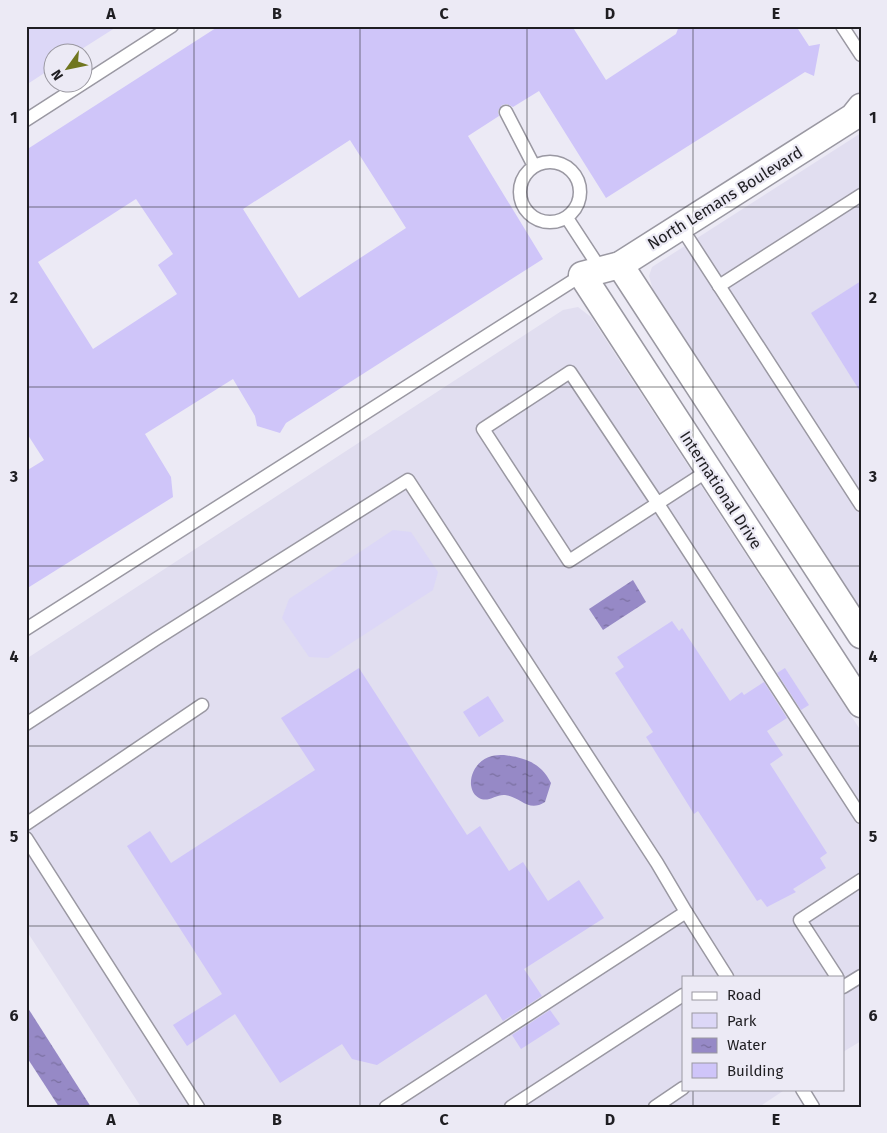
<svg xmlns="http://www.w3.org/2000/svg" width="887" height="1133" font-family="'Fira Sans',sans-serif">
<defs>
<pattern id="water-ripples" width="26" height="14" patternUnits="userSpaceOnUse" patternTransform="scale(1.25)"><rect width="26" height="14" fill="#9689c6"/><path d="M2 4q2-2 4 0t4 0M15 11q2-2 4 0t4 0" fill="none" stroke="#7a6fa0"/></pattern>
</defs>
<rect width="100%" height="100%" fill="#eceaf5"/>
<g fill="#e1def0">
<polygon points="861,133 861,609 653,290 649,276 652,267"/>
<polygon points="578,307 591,317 861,731 861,1041 843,1052 843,977 683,977 683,1089 786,1089 759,1107 141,1107 26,930 26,659 563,310"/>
</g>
<g fill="#dcd7f7">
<polygon points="26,26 118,26 77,52 52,52 52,68 26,85"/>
<polygon points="393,530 411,532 438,572 433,590 328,658 309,657 282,618 289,599"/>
</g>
<g fill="url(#water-ripples)">
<polygon points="633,580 646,602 603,630 589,609"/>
<path d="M504 755C526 758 541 763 551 783L545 802C528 813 521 797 505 795 496 794 488 803 479 798 474 795 472 791 471 785 470 772 479 759 492 756 495 755 500 755 504 755Z"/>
<polygon points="26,1005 91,1107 59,1107 26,1056"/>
</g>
<g fill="#cfc5f9" fill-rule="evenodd">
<path d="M219 26H572L606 80 676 34 679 26H796L809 46 820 44 814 76 805 72 606 198 539 91 513 107 507 104 502 105 498 111 499 116 468 136 543 259 286 423 280 433 257 426 255 416 233 379 145 434 171 477 173 497 26 589V471L44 460 26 432V150ZM350 140 406 228 299 298 243 209ZM136 199 173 254 158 265 177 294 93 349 38 262Z"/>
<polygon points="861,281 861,393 811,313"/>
<polygon points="672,621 679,631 682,628 730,701 742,692 744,695 764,682 787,718 767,731 783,755 770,764 827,853 820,858 826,868 793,889 796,892 767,907 761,899 757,901 698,811 694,814 646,737 653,732 615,673 624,667 617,657"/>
<polygon points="359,668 467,835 480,826 509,871 523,862 548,901 579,880 604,918 524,969 542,996 503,1021 486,994 377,1065 352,1059 342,1044 280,1083 235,1014 187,1046 173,1025 222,994 127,846 150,831 171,863 315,770 281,718"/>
<polygon points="785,668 809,705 801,710 777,673"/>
<polygon points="488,696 504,721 479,737 463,712"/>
<polygon points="550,1010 560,1024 521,1049 512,1035"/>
</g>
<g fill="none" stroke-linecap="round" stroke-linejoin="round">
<defs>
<g id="lane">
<polyline points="842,26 861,55"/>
<polyline points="506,112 534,166"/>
<polyline points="26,120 172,26"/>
<circle cx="550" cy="192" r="30"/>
<polyline points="567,218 601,270"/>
<polyline points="681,227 861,505"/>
<polyline points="719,286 861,195"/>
<polyline points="709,470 569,561 483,429 570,372 658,504 861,817"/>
<polyline points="26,629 582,275"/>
<polyline points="26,724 156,639 408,480 657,863 686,912 727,977"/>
<polyline points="26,824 202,705"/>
<polyline points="26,838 198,1107"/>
<polyline points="837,977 800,920 861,880"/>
<polyline points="843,987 861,976"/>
<polyline points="802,1089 813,1107"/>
<polyline points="386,1107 686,912"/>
<polyline points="511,1107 683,995"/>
<polyline points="655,1107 683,1088"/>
</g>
<g id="street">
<polyline points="861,107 853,117 620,265 582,275 861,704"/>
<polyline points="620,265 861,635"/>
</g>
</defs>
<use href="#lane" stroke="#9a98a2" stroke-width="15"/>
<use href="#street" stroke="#9a98a2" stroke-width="29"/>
<use href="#lane" stroke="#fff" stroke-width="12"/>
<use href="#street" stroke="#fff" stroke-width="26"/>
</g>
<path fill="none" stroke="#1f1e22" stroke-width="1" stroke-opacity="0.55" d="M194 26V1107M360 26V1107M527 26V1107M693 26V977M26 207H861M26 387H861M26 566H861M26 746H861M26 926H861M693 1089V1107"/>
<g text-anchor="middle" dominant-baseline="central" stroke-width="4.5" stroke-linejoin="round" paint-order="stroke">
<g font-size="16" fill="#1f1e22" stroke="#eceaf5">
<text transform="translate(725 198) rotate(-32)">North Lemans Boulevard</text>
<text transform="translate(721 490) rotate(57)">International Drive</text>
</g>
</g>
<rect width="887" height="1133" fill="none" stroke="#eceaf5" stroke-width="55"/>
<rect x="682" y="976" width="162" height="115" fill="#eceaf5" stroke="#9a98a1"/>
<rect x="692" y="992" width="25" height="8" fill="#ffffff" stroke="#9a98a1"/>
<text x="727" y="1000" font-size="15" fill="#1f1e22">Road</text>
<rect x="692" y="1013" width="25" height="15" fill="#dcd7f7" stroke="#9a98a1"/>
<text x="727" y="1026" font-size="15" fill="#1f1e22">Park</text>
<rect x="692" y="1038" width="25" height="15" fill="url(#water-ripples)" stroke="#9a98a1"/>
<text x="727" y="1050" font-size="15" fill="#1f1e22">Water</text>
<rect x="692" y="1063" width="25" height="15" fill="#cfc5f9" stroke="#9a98a1"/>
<text x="727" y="1076" font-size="15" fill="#1f1e22">Building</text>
<g transform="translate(68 68) rotate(237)"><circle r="24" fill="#eceaf5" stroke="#9a98a1"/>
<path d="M0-4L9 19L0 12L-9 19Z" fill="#70761f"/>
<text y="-8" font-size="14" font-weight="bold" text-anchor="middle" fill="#1f1e22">N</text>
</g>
<rect x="28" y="28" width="832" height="1078" fill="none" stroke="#1f1e22" stroke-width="2"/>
<g font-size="16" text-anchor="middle" font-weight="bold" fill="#1f1e22">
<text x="111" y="19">A</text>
<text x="277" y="19">B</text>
<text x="444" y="19">C</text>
<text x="610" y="19">D</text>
<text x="776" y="19">E</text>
<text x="14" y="123">1</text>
<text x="873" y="123">1</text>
<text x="14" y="303">2</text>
<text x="873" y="303">2</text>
<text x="14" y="482">3</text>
<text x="873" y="482">3</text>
<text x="14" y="662">4</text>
<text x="873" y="662">4</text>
<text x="14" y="842">5</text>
<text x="873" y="842">5</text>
<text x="14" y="1021">6</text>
<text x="873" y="1021">6</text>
<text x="111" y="1125">A</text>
<text x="277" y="1125">B</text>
<text x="444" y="1125">C</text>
<text x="610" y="1125">D</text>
<text x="776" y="1125">E</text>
</g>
</svg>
